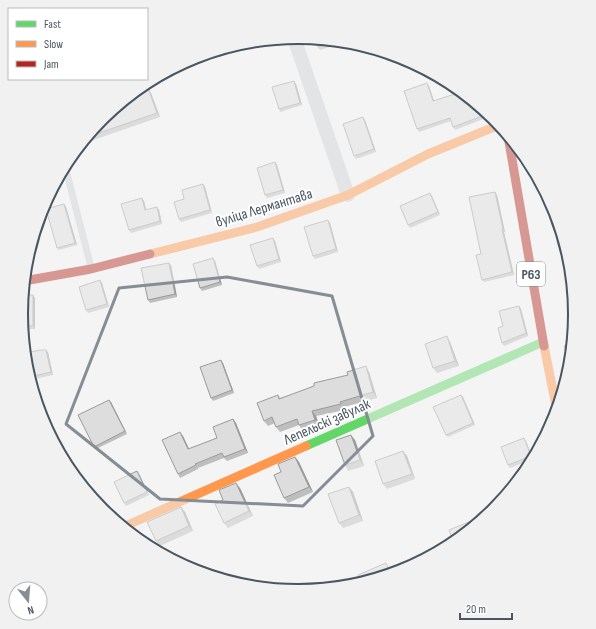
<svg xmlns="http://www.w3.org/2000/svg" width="596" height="629" font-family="'Sofia Sans Condensed',sans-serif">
<rect width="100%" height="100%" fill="#f4f4f4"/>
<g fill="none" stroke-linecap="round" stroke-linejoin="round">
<polyline stroke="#ced0d2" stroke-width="7" points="65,166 91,267"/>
<polyline stroke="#ced0d2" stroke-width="14" points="294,38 348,195"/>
<polyline stroke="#63d668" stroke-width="9" points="306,446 543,342"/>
<g stroke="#ff974d" stroke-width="9">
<polyline points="150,254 257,227 348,195 428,154 499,125"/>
<polyline points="544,346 557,411"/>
<polyline points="123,527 306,446"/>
</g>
<g stroke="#b3261e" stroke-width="9">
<polyline points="508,136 544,346"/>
<polyline points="24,281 91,269 150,254"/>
</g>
</g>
<g fill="#bebebf">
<polygon points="316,39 346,42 320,50 318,47"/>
<polygon points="296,84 302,105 280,112 279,109"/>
<polygon points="429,86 434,101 461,92 491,116 455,130 453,127 451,121 419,132 417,129"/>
<polygon points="151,93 160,117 85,143 83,141 102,118"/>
<polygon points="365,120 376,152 356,159 354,156"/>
<polygon points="275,162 277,165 285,193 267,198 265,195"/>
<polygon points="203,184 205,187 212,213 181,222 179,219 184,199"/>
<polygon points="495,192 497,195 505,232 504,232 514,275 484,282 482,280 481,254"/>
<polygon points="432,196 440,215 410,228 408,225"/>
<polygon points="547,196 554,209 555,212 553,213 550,207"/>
<polygon points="142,198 144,201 146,210 159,210 162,224 131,233 129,230"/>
<polygon points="64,204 66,207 77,245 59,250 57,248"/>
<polygon points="328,220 330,223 338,252 315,259 313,256"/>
<polygon points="275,241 281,262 259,269 257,266"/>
<polygon points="215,261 222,285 202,291 200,288"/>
<polygon points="171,265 177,297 150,303 148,300"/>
<polygon points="100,280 102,283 109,307 88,313 86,310"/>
<polygon points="33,295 35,298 35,329 22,329 21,314"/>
<polygon points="519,306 521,309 528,336 504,346 502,343 503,326"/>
<polygon points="450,342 459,366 437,373 433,368"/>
<polygon points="48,352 53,375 30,380 26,368"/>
<polygon points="223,363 234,393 213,401 211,398"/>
<polygon points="369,372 377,398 344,407 345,410 316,416 319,425 303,431 299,425 280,432 276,427 275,423 268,426 264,421 278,395 280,398"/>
<polygon points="461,395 463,397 475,425 448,437 446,435"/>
<polygon points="111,402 127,434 96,449 94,447"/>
<polygon points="233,419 236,423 248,453 227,461 224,458 198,468 198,469 180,478 178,474 183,436 189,449 217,438"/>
<polygon points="355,440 364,466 348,471 345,465"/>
<polygon points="526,441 533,459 510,468 508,465"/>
<polygon points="403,451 407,456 415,479 387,489 383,484"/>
<polygon points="295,457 299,462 313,492 288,503 284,498"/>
<polygon points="139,474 149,495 126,506 124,503"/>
<polygon points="349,487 353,492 363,521 343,528 339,523"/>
<polygon points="240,488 253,516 228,528 224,523 223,500"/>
<polygon points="181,507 185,512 193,531 160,546 156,541"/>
</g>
<g fill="#9b9b9b">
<polygon points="294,81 296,84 302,105 300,103"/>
<polygon points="427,83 429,86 435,104 433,101"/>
<polygon points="148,88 151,93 160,117 157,113"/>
<polygon points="363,117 365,120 376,152 374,149"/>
<polygon points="275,162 277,165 285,193 283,190"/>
<polygon points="203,184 205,187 212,213 210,210"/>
<polygon points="495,192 497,195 505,232 503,229"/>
<polygon points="430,193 432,196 440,215 438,212"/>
<polygon points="142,198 144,201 147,213 145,210"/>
<polygon points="64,204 66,207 77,245 75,243"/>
<polygon points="157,207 159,210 162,224 160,221"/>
<polygon points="328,220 330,223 338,252 336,249"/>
<polygon points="502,229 504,232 514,275 512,272"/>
<polygon points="273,238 275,241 281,262 279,259"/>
<polygon points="213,258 215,261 222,285 220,282"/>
<polygon points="169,263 171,265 177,297 175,294"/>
<polygon points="100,280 102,283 109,307 107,304"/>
<polygon points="33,295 35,298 35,329 33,326"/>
<polygon points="519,306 521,309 528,336 526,333"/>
<polygon points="447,336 450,342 459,366 455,361"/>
<polygon points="46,350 48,352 53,375 51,372"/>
<polygon points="221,360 223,363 234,393 232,390"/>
<polygon points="366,366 369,372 377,398 373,392"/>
<polygon points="461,395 463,397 475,425 473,423"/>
<polygon points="109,400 111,402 127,434 125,431"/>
<polygon points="312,411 316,416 319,425 315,420"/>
<polygon points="233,419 236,423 248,453 245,449"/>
<polygon points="180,432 183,436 191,453 188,449"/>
<polygon points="351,435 355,440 364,466 360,460"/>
<polygon points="524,438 526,441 533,459 531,456"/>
<polygon points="403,451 407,456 415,479 412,474"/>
<polygon points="295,457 299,462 313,492 309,487"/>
<polygon points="137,471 139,474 149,495 147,492"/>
<polygon points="236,483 240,488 253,516 249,511"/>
<polygon points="349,487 353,492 363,521 359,515"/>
<polygon points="181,507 185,512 193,531 189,526"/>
</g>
<g fill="#ddddde" stroke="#9b9b9b">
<polygon points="316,39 338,41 318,47"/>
<polygon points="294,81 300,103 279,109 272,87"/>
<polygon points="427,83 433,101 461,92 488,114 453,127 450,118 417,129 404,91"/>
<polygon points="148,88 157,113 87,137 102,118 132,94"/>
<polygon points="363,117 374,149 354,156 343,124"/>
<polygon points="275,162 283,190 265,195 257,168"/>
<polygon points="203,184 210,210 179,219 174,202 184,199 182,190"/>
<polygon points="495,192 503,229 502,229 512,272 482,280 476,255 481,254 469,197"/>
<polygon points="430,193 438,212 408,225 400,206"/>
<polygon points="547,196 553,206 550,207"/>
<polygon points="142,198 145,210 157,207 160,221 129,230 121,204"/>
<polygon points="64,204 75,243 57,248 46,209"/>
<polygon points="328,220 336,249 313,256 304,227"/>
<polygon points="273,238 279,259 257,266 250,245"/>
<polygon points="564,242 570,261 572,283 565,262 564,262 558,243"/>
<polygon points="213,258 220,282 200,288 193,264"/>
<polygon points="169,263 175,294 148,300 141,268"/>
<polygon points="100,280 107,304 86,310 79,287"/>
<polygon points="23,295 33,295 33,326 22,326 21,314"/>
<polygon points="519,306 526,333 502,343 498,328 503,326 499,311"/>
<polygon points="447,336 455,361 433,368 425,344"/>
<polygon points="572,343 570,368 564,346"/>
<polygon points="40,350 46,350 51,372 29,377 26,368 25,353"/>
<polygon points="221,360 232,390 211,398 200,367"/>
<polygon points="366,366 373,392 340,402 341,404 312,411 315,420 299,425 297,419 276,427 272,417 264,421 257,403 278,395 279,399 314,386 314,383 348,375 347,372"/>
<polygon points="461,395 473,423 446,435 433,407"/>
<polygon points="109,400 125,431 94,447 78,415"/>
<polygon points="233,419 245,449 224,457 222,453 195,464 196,465 178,474 162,440 180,432 188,449 217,438 213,427"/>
<polygon points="351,435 360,460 345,465 336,440"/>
<polygon points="524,438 531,456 508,465 501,447"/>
<polygon points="403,451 412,474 383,484 375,461"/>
<polygon points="295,457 309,487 284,498 274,475 281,472 278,464"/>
<polygon points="137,471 147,492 124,503 114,482"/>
<polygon points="236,483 249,511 224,523 215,504 223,500 219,490"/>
<polygon points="349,487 359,515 339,523 328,494"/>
<polygon points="181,507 189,526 156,541 147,522"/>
<polygon points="476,519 478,523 454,543 449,530"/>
<polygon points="386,563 391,574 361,583 358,575"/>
</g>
<path d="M0 0H596V629H0ZM227 277 332 296 373 436 303 506 160 499 66 424 119 288Z" fill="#f4f4f4" fill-opacity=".55" fill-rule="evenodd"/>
<path fill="none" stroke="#868d94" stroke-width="3" stroke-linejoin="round" d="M227 277 332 296 373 436 303 506 160 499 66 424 119 288Z"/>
<g text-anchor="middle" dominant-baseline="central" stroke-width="4" stroke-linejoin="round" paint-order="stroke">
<rect fill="#fff" stroke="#808990" stroke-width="1" x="517" y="262" width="28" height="24" rx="3"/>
<g font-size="14" font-weight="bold" fill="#4a5661">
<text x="531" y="274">Р63</text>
</g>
<g font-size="15" fill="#4a5661" stroke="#fff">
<text transform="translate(264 208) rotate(-17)">вуліца Лермантава</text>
<text transform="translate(327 422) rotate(-24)">Лепельскі завулак</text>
</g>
</g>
<path d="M0 0H596V629H0ZM28 314a270 270 0 1 1 540 0a270 270 0 1 1-540 0Z" fill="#f1f1f2" fill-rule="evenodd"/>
<path fill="none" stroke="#4a5661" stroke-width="2" d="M28 314a270 270 0 1 1 540 0a270 270 0 1 1-540 0Z"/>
<rect x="8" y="8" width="140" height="72" fill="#ffffff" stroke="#b7bbc0"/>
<rect x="16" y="21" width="20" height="6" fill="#63d668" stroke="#b7bbc0"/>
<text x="44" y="28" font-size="12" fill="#4a5661">Fast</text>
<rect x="16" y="41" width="20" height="6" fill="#ff974d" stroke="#b7bbc0"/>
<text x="44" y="48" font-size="12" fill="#4a5661">Slow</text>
<rect x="16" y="61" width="20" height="6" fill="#b3261e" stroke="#b7bbc0"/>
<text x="44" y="68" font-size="12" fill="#4a5661">Jam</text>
<g transform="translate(28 601) rotate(163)"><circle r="19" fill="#ffffff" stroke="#b7bbc0"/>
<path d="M0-3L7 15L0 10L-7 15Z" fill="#868d94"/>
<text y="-6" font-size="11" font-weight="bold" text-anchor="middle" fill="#4a5661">N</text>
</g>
<path d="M460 613v6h52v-6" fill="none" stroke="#4a5661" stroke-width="2"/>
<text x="466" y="613" font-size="12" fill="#4a5661" stroke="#ffffff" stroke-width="3" paint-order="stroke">20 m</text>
</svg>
